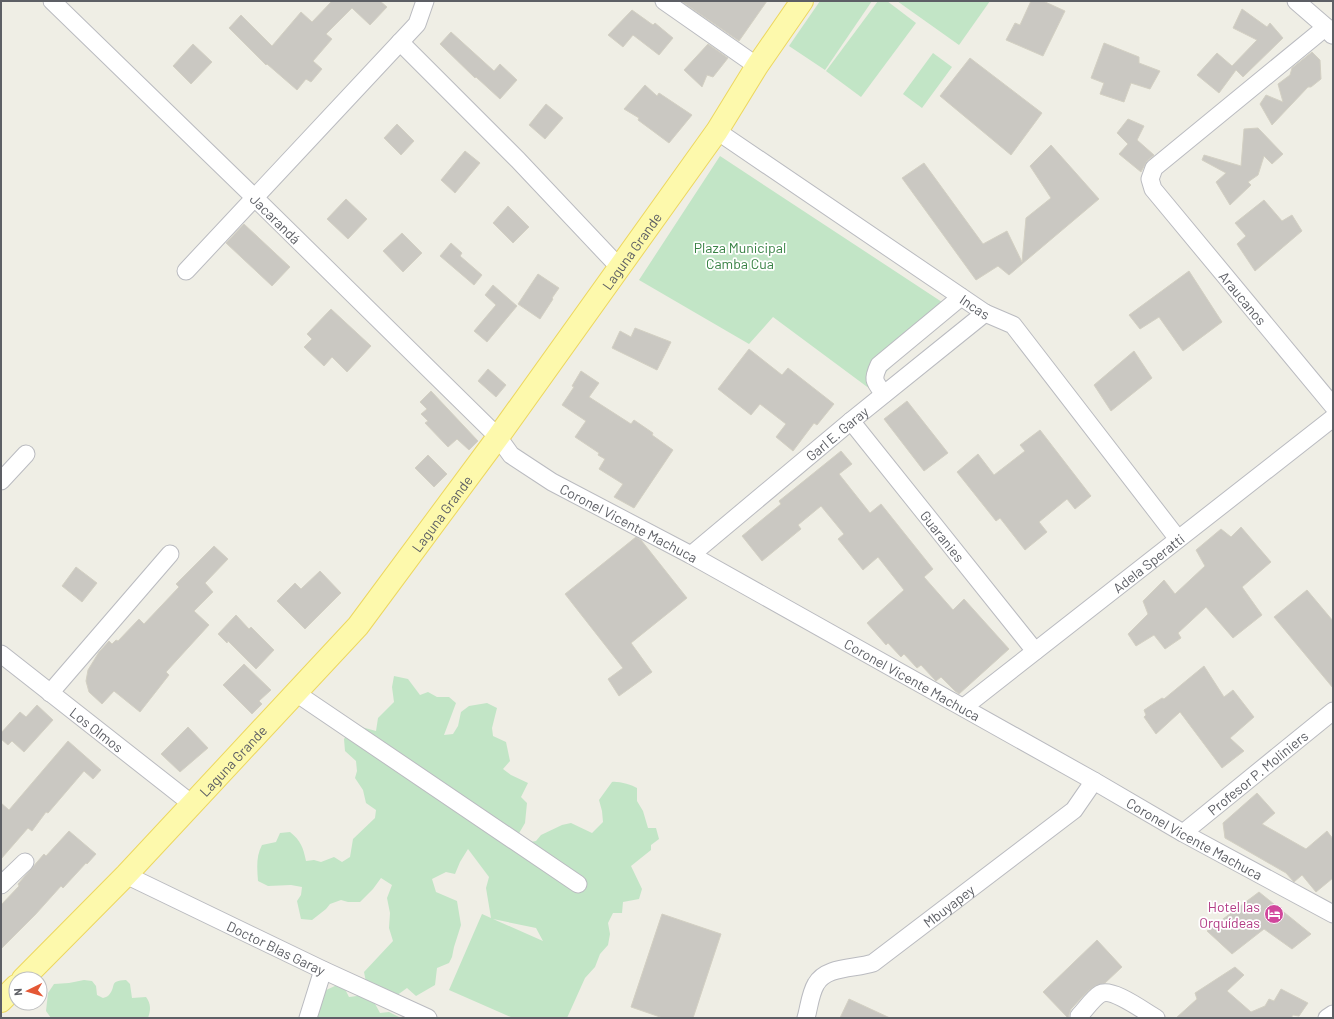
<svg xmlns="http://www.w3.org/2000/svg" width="1334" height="1019" font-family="Barlow,sans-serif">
<rect width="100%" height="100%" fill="#efeee5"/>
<g fill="#c2e5c6" fill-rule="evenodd">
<polygon points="820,1 872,1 825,70 789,46"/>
<polygon points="878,1 887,1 916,23 861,97 826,71"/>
<polygon points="897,1 990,1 959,45"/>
<polygon points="933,53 952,67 922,108 903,94"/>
<polygon points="720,156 948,306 870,389 773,317 749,344 639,280"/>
<path d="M394 676 408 679 420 695 428 692 437 697H449L456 703 444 735 453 734 458 726 461 712 469 706 487 703 497 708 492 728 493 736 506 742 510 761 503 769 511 775 528 783 521 797 527 803 525 823 518 835 519 844 536 841 541 835 562 825 571 823 592 833 603 822 602 811 599 800 612 782C618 781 632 785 637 788V801L643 811 648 828H656L659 839 651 845V850L631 866 642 889 639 899 623 902 622 913H613L608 923 610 934 608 945 600 954 595 967 585 978 567 1018H513L449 990 482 914 491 918 486 888 489 877 468 849 460 862 455 874 446 872 432 879 436 892 457 901 461 925 454 947 452 957 449 963 437 968 435 985 416 996 407 988 396 996 366 982 364 972 393 941 389 928 390 913 387 898 392 885 381 878 373 889 360 902H348L341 900 330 904 326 909 312 920 301 919 297 901 301 895 302 887 291 885 268 886 258 881C257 868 256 856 262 845L276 842 280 833 290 832C301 841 303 847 306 861L314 860 321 862 334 857 342 862 350 857 353 839 375 818 376 810 366 803 363 790 355 778 357 771 356 761 345 751 344 739 354 725 376 731 378 718 394 702 392 687ZM493 919 536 928 543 941Z"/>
<path d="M84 980 92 981 96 986 97 995 103 998C105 997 107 997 109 995 117 986 108 981 126 980L130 984 132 998 146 997C151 1004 151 1010 148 1018H51L46 1011 48 993 54 984 69 983Z"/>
<path d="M337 985 344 987 349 997C370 994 370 994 380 1013L389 1012 401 1018H303L324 991Z"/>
</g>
<g fill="#cac8c2" stroke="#d3d0c3">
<polygon points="332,1 380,1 387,7 370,25 352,8 326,34 332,39 313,61 322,69 311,82 306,79 297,90 267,64 266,65 229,28 241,15 272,46 301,12 312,22"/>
<polygon points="681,1 767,1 739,41"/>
<polygon points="1031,1 1043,1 1065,11 1043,56 1006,40 1015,23 1020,25"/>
<polygon points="1242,9 1267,27 1270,23 1283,38 1243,77 1236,70 1219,93 1197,75 1217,53 1232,66 1257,40 1233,28"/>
<polygon points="632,10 653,25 655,23 673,38 659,55 633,35 623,47 608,35"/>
<polygon points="451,32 494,71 500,64 517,80 500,99 476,77 475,78 440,44"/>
<polygon points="1104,43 1139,57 1139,63 1160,71 1150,89 1131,83 1124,102 1100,94 1104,83 1091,78"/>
<polygon points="193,44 212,62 191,84 173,66"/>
<polygon points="708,44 728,58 713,77 707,75 702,87 684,70"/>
<polygon points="1312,52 1320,60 1321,79 1311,87 1308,87 1272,125 1260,104 1266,95 1283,102 1278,84 1290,75 1292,68"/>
<polygon points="970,58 1042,113 1011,155 940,96"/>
<polygon points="645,85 657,96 659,93 692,115 669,143 638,120 639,118 624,109"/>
<polygon points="546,104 563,118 545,139 529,125"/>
<polygon points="1128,119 1144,126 1137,140 1154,155 1147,161 1141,172 1119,154 1128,144 1117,133"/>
<polygon points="397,124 414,141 401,155 384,138"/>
<polygon points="1258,128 1283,154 1272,164 1264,156 1258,175 1248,182 1251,185 1230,205 1216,182 1226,173 1202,160 1204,155 1241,166 1244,129"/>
<polygon points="1051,145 1099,199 1009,275 998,266 976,280 902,178 924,163 983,244 1007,231 1022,262 1026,218 1051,198 1030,166"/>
<polygon points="465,151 480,163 455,193 441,180"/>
<polygon points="346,199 367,219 348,239 327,219"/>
<polygon points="1264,200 1282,221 1292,215 1302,231 1255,271 1237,244 1246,236 1235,223"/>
<polygon points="508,206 529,227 513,243 493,223"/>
<polygon points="244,224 290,267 272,286 226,243"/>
<polygon points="402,233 422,253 403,272 383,251"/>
<polygon points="451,243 462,253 460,256 482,275 474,285 440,256"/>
<polygon points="1189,271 1222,322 1183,351 1159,317 1140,329 1129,315"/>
<polygon points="538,274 559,288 552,298 553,299 540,319 518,304"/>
<polygon points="493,285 517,306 487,342 474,331 496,305 485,295"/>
<polygon points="331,309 371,346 347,372 332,357 324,366 304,347 312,339 307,334"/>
<polygon points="635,328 671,342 657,370 612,348 620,331 631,337"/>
<polygon points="749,349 782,375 788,368 834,404 817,425 814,423 793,451 776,437 786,424 760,404 751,415 718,389"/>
<polygon points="1134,351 1152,378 1111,411 1094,385"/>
<polygon points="488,369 506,385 496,397 478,381"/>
<polygon points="581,371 599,383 589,397 631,424 634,420 653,433 652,435 673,450 634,508 614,497 623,484 599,469 605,459 598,455 599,453 575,437 586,421 562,405 574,387 572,386"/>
<polygon points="431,391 478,441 469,450 457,439 448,447 425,423 428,421 421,414 427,409 420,402"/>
<polygon points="907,401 948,453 924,471 884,419"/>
<polygon points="1040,430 1091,496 1075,509 1067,499 1039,522 1047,532 1025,550 1000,518 996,521 957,472 978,454 994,475 1025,451 1020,445"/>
<polygon points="841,451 852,464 839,474 870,513 881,504 933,569 924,577 953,610 964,599 1009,649 959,694 955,691 941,677 936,681 921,665 917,668 904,654 901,657 888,643 886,645 867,623 904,590 878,557 863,570 838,539 844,534 821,506 798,525 801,529 762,561 742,536 781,504 779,501"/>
<polygon points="428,455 447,474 434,487 415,468"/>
<polygon points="1241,527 1271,562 1242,587 1262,615 1233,638 1206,607 1178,633 1181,638 1165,649 1154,635 1136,646 1128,634 1148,614 1143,601 1164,580 1175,594 1205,566 1196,550 1221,529 1231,537"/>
<polygon points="636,537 641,540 687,598 631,643 652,672 619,696 608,679 623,668 565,594"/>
<polygon points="214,546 228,559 205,583 213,592 194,611 209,625 166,672 169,675 140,712 114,691 102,704 89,692 86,681 88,670 99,652 109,641 112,644 116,640 118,641 139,619 144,624 179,587 176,584"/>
<polygon points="76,567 97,583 82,602 62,586"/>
<polygon points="320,571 341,593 305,629 277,601 295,583 301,589"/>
<polygon points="1307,590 1333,621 1333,688 1274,617"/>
<polygon points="236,615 249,629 251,627 274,650 256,669 228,641 227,643 218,634"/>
<polygon points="244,664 271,690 259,701 262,704 252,714 223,685"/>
<polygon points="1204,666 1224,697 1233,690 1254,717 1230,738 1244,751 1222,768 1180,712 1156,734 1144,717 1146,715 1144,710 1162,698 1164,699"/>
<polygon points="37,705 53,720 24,752 12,741 8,745 1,739 1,733 20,712 26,717"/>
<polygon points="188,727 208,748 180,772 161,754"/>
<polygon points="68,741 101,770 93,779 84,771 48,813 46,812 32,831 28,828 1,859 1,803 9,810"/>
<polygon points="1257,793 1275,813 1262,824 1306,849 1327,831 1333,839 1333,878 1316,892 1302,875 1294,882 1286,873 1225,838 1223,823"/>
<polygon points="69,831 96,854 87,864 86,863 63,888 61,886 35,915 1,949 1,905 19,886 18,884 44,854 46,856"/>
<polygon points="1259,892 1311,934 1292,949 1264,929 1232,954 1207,931"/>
<polygon points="662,914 721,934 693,1018 663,1018 631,1007"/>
<polygon points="1097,940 1122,967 1105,983 1095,986 1088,991 1071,1009 1068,1018 1043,992"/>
<polygon points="1235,967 1244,975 1227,991 1251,1012 1265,1006 1269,999 1274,1001 1281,989 1308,1003 1299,1016 1293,1015 1291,1018 1176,1018 1197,999 1195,993"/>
<polygon points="849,999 890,1018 840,1018"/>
</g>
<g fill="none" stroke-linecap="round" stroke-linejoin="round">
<defs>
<g id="minor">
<path id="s1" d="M52 1 255 198 498 437 511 455 552 482 691 555 1094 781 1183 833 1333 914"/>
<polyline points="664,1 757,66"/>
<polyline points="1296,1 1326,27 1332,35"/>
<path id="s2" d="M1326 27 1154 168 1150 179 1153 189 1333 406"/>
<polyline points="400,42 518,160 619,267"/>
<path id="s3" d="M717 131 985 313 1013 325 1178 539"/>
<polyline points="186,271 417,24 425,1"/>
<path d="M884 394C874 381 872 380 879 365L961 297"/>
<path id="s4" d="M851 421 1035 651"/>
<polyline points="1,481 26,454"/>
<path id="s5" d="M691 555 851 421 985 313"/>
<path id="s6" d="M1 654 192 804"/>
<polyline points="50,693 170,554"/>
<polyline points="296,693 578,884"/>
<path id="s7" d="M964 707 1333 418"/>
<path id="s8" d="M1183 833 1333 711"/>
<path id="s9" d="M126 875 323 970 428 1018"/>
<polyline points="1,885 25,862"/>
<path d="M1079 1016C1085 1010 1093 998 1100 994 1112 987 1145 1012 1156 1018"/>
<polyline points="308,1018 323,970"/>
<path id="s10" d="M806 1018C809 1008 810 994 816 984 826 966 855 969 873 963L1074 810 1094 781"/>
<polyline points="1327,1018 1333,1014"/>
</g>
<g id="major">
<path id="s11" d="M23 979 126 875 358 626 498 437 717 131 757 66 802 1"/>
<polyline points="1,1001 16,986"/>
</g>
</defs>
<use href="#minor" stroke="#babbc0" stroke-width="19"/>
<use href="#major" stroke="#edd75f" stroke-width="24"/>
<use href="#minor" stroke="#fff" stroke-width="17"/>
<use href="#major" stroke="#fdf9ac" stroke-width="22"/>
</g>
<defs>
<symbol id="hotel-disc" viewBox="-11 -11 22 22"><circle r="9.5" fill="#d1479c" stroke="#fff"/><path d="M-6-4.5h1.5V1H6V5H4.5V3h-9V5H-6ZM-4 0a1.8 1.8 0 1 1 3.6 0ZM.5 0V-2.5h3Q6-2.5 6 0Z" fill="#fff"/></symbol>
</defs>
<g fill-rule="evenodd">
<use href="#hotel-disc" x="1263" y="903" width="22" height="22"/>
</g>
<g text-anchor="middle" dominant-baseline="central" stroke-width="3.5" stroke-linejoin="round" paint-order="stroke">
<g font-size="14" fill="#5d5f65" stroke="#fff">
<text stroke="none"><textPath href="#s1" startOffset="312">Jacarandá</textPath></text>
<text stroke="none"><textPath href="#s11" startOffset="951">Laguna Grande</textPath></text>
<text stroke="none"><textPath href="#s2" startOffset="386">Araucanos</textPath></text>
<text stroke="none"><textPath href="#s3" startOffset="312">Incas</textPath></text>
<text stroke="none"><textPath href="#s5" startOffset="190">Garl E. Garay</textPath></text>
<text stroke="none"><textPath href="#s11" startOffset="627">Laguna Grande</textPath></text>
<text stroke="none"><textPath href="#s1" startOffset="782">Coronel Vicente Machuca</textPath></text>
<text stroke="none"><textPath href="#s4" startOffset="147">Guaranies</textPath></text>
<text stroke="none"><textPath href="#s7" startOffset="234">Adela Speratti</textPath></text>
<text stroke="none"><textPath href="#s1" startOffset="1106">Coronel Vicente Machuca</textPath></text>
<text stroke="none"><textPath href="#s6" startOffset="122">Los Olmos</textPath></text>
<text stroke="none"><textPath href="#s11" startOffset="303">Laguna Grande</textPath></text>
<text stroke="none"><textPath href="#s8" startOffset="96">Profesor P. Moliniers</textPath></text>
<text stroke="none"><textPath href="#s1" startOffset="1430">Coronel Vicente Machuca</textPath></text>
<text stroke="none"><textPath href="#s10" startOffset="193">Mbuyapey</textPath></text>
<text stroke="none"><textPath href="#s9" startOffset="167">Doctor Blas Garay</textPath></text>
</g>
<g font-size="14" fill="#378143" stroke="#fff">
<text x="740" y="247">Plaza Municipal<tspan x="740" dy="16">Camba Cua</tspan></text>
</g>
<g font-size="14" fill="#b23c85" stroke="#fff" text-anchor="end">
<text x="1260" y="906">Hotel las<tspan x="1260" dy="16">Orquídeas</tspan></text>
</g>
</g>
<rect width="1334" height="1019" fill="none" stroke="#5d5f65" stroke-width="4"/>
<g transform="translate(28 991) rotate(265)"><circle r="19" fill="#ffffff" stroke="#bebfc1"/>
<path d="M0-3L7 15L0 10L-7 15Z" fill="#e45835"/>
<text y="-6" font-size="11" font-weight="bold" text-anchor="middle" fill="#5d5f65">N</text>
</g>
</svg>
